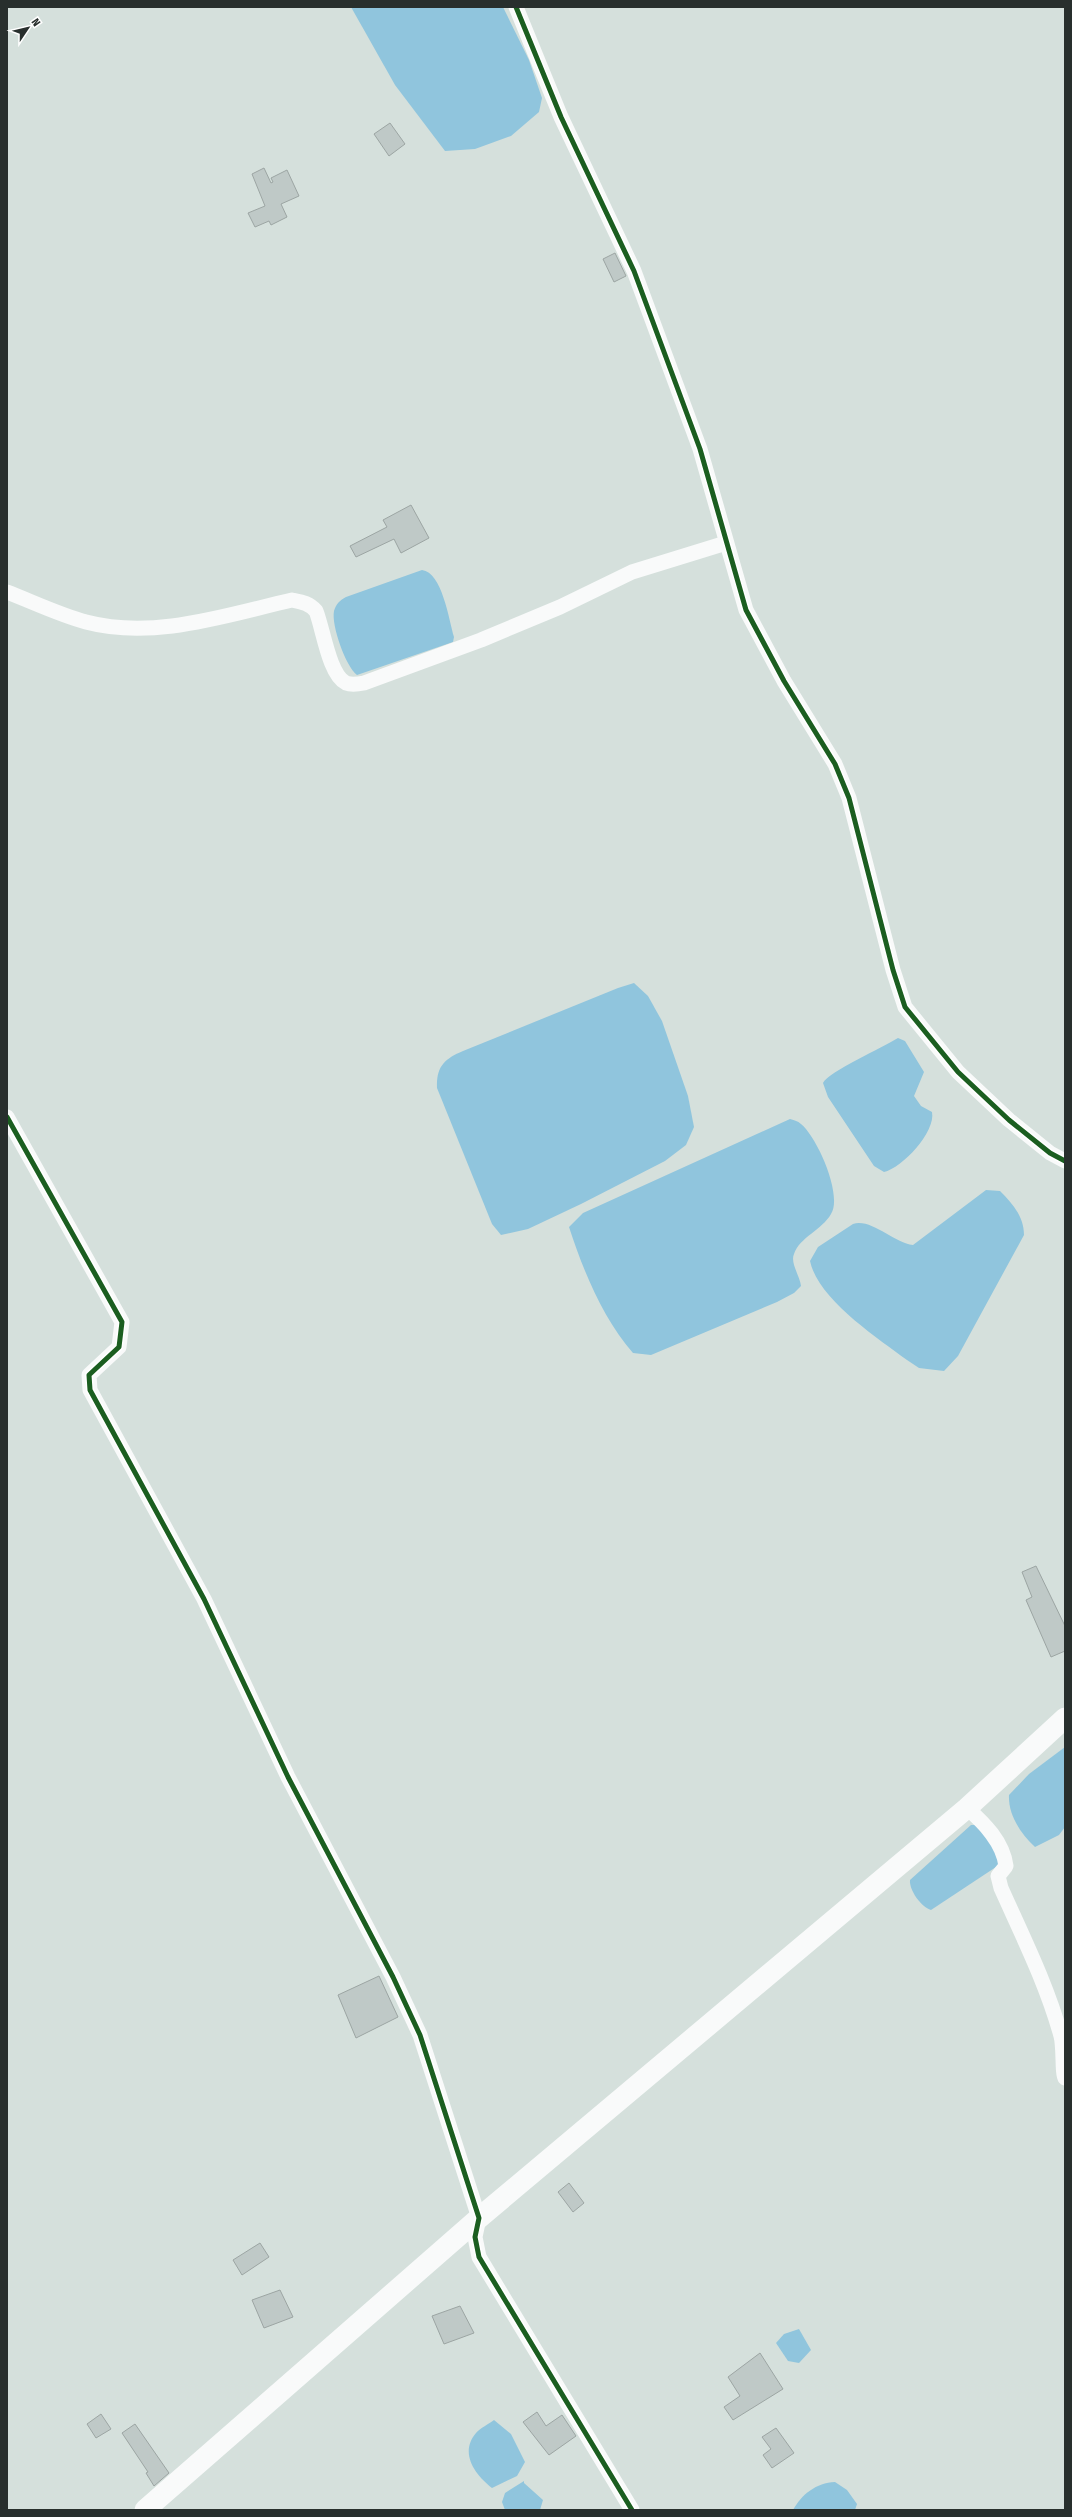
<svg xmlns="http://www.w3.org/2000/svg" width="1072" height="2517" font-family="'Fira Sans Condensed',sans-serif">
<rect width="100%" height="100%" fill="#d5e0dc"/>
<g fill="#90c5dd">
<polygon points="351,7 503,7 529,60 542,98 539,112 511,136 475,149 445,151 395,85"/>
<path d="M422 570C442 572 449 620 454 637L453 642 357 675C346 667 331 625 334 611 336 604 340 600 346 597Z"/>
<path d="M634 983 648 996 662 1021 688 1096 694 1127 686 1145 665 1161 581 1204 528 1229 501 1235 492 1224 437 1088C436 1067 444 1059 463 1051L618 988Z"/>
<path d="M898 1038 905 1041 924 1072 914 1096 921 1106 932 1112C936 1132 902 1168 884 1172L874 1166 828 1097 823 1083C828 1072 884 1047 898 1038Z"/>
<path d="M790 1119C793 1120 798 1121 801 1124 817 1137 843 1195 831 1214 822 1230 800 1237 794 1254 790 1263 800 1276 801 1286L794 1293 777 1302 651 1355 633 1353C603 1319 583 1270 569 1227L583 1213Z"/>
<path d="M986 1190 1000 1191C1013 1204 1024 1217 1024 1235L958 1356 944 1371 919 1368 907 1360C876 1337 818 1299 810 1261L818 1247 853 1224C871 1218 894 1243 913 1245Z"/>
<path d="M1065 1747V1827L1059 1835 1035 1847C1021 1834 1008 1815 1009 1795L1029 1774Z"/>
<path d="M971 1825H979L995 1848 999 1865 931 1910C921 1907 909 1890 910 1880Z"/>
<polygon points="799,2329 811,2350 799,2363 788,2361 776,2343 784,2334"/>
<path d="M494 2420 511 2434 525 2462 517 2476 492 2488C475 2475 459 2453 476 2433 480 2428 489 2424 494 2420Z"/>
<polygon points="524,2481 524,2483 543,2500 540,2510 505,2510 502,2502 505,2493"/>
<path d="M835 2482 847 2490 857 2504 855 2510H793C802 2494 816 2483 835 2482Z"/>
</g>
<g fill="#bfc9c7" stroke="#9ca5a3">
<polygon points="390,123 405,144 389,156 374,134"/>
<polygon points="264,168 271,183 273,182 271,178 287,170 299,196 281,204 287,217 271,225 269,221 255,227 248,213 265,206 252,174"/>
<polygon points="615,253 626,276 614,282 603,259"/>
<polygon points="411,505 429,538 401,553 394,539 356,557 350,546 387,527 383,520"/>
<polygon points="1036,1566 1065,1626 1065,1651 1051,1657 1026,1600 1032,1597 1022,1572"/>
<polygon points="379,1976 398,2017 356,2038 338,1995"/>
<polygon points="569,2183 584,2203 573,2212 558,2192"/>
<polygon points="260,2243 269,2257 242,2275 233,2260"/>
<polygon points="280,2290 293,2317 264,2328 252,2300"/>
<polygon points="460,2306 474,2333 444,2344 432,2316"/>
<polygon points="760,2353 783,2389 733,2420 724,2407 740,2396 728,2377"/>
<polygon points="537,2412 546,2426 562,2415 576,2436 549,2455 523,2422"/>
<polygon points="101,2414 111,2429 96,2438 87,2424"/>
<polygon points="135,2424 169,2473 154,2486 146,2473 148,2472 122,2433"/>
<polygon points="776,2428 794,2453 772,2468 763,2455 771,2449 762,2437"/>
</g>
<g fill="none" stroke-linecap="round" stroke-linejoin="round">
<g stroke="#f9fafa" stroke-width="15">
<polyline points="516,7 561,117 634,271 700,449 746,610 784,681 835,764 849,798 893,970 905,1007 958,1072 1009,1120 1050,1153 1065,1161"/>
<path d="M7 592C33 602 60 615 86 622 154 640 226 615 292 600 302 602 309 603 316 611 323 628 329 675 346 683 351 685 359 684 364 683L481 640 560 607 632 572 726 543"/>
<polyline points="7,1117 122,1322 119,1347 89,1375 90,1390 204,1599 288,1777 393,1977 420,2035 479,2218 475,2237 479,2257 632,2510"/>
<path d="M967 1808C984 1823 1003 1842 1006 1866L998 1876 1001 1888C1023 1937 1047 1985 1061 2036 1064 2046 1062 2074 1065 2078"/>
</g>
<polyline stroke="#f9fafa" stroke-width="21" points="145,2510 479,2218 967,1808 1065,1718"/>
<defs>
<g id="cycleway">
<polyline points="516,7 561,117 634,271 700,449 746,610 784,681 835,764 849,798 893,970 905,1007 958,1072 1009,1120 1050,1153 1065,1161"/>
<polyline points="7,1117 122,1322 119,1347 89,1375 90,1390 204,1599 288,1777 393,1977 420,2035 479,2218 475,2237 479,2257 632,2510"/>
</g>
</defs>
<use href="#cycleway" stroke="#fff" stroke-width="8"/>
<use href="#cycleway" stroke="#1b5e20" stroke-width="5"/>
</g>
<rect width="1072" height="2517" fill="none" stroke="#282f2d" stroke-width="16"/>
<g transform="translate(28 28) rotate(55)" stroke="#ffffff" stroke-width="3" paint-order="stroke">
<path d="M0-3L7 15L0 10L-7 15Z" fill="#282f2d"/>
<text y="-6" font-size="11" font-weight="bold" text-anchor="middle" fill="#282f2d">N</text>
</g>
</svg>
